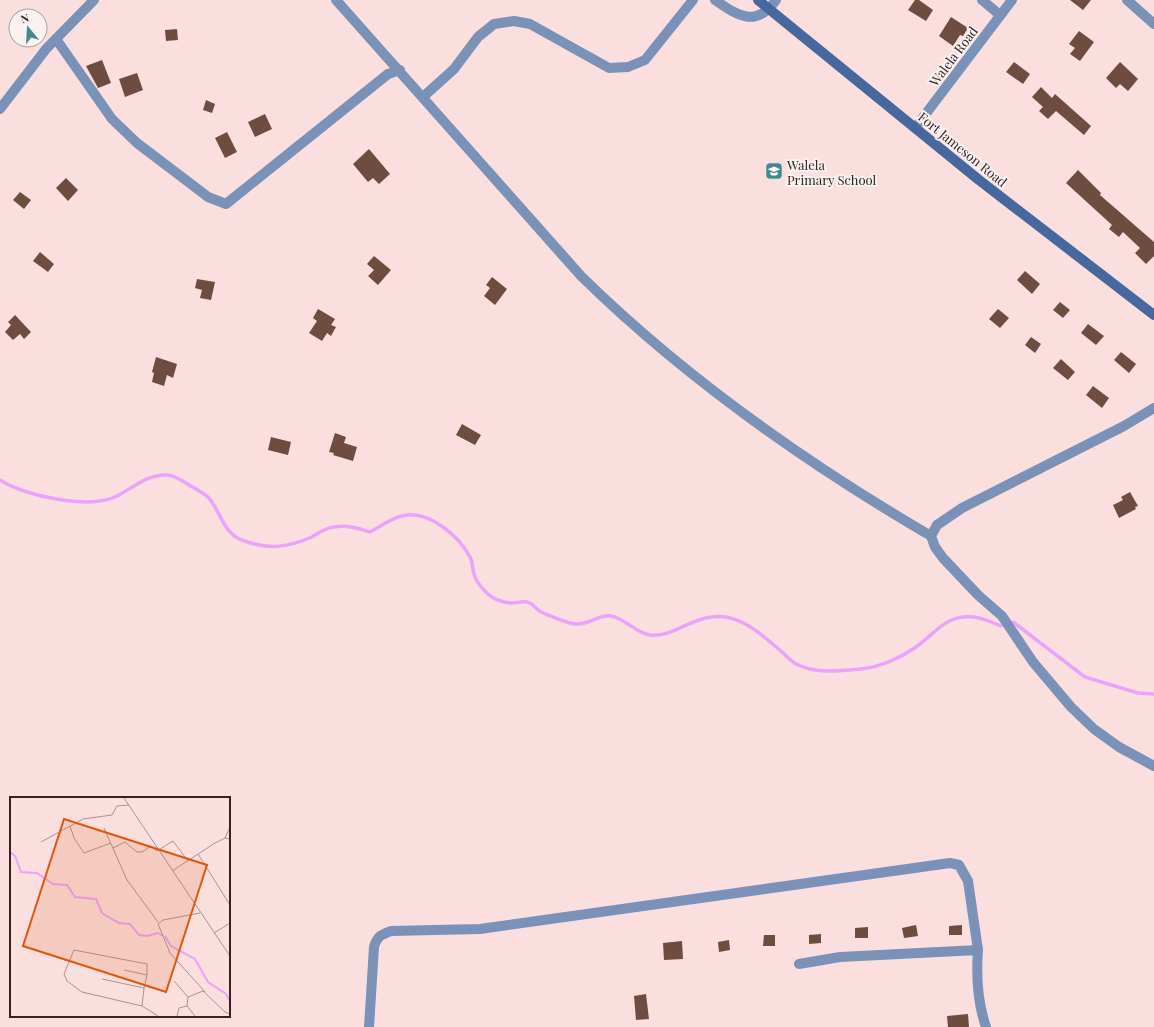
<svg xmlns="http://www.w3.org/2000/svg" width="1154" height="1027" font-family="'Playfair Display',serif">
<rect width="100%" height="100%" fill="#fadfde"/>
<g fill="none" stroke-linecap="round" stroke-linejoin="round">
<g stroke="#eaa3fb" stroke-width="3.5">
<path d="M0 480C24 496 91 510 117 496 133 488 147 474 167 475 174 475 180 480 186 483 193 488 203 492 209 498 220 511 224 534 242 540 268 550 286 548 312 537 319 533 327 527 334 527 347 525 358 528 370 532 380 527 391 518 402 516 428 509 459 536 470 557 473 562 472 568 474 574 475 580 482 588 486 592 492 599 504 603 512 603 519 603 523 600 530 603 534 605 537 610 541 612 551 616 566 623 576 624 588 625 600 614 611 616 624 618 638 634 650 635 677 638 696 610 730 618 749 622 768 640 782 652 786 656 791 661 796 664 815 674 840 671 861 669 882 667 904 656 920 644 938 630 948 614 974 617 983 618 993 623 1001 626"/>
<polyline points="1013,622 1085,677 1138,693 1154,694"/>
</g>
</g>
<g fill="#6e4c40">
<polygon points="915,0 919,0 933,10 926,21 908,10"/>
<polygon points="1070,0 1091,0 1083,10"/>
<polygon points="951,17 968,28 963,36 960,35 953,46 939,36"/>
<polygon points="177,29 178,40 166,41 165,30"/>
<polygon points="1079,31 1094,42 1080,61 1070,54 1075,48 1069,44"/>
<polygon points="102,60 111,83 98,88 86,66"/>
<polygon points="1014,62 1030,74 1023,84 1006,72"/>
<polygon points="1120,62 1138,79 1128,91 1120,84 1116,88 1106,78"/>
<polygon points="137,73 143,90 125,97 119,79"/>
<polygon points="1041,87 1052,98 1055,94 1091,126 1084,135 1056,111 1048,119 1039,111 1043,107 1032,97"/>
<polygon points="206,100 215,104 212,113 203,110"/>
<polygon points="265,114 272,129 255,137 248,122"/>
<polygon points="227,132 237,152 225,158 215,138"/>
<polygon points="369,149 390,174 379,184 373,178 368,182 353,164"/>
<polygon points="1078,170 1101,193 1100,195 1154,242 1154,256 1146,264 1135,253 1140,248 1123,232 1119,237 1109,229 1112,225 1066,183"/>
<polygon points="66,178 78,190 68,201 56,188"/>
<polygon points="20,192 31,200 24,209 13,200"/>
<polygon points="40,252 54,264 48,272 33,261"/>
<polygon points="374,256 391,270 378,285 368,276 374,270 367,264"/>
<polygon points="1025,271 1040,284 1032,294 1017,280"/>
<polygon points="492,277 507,289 495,305 484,296 490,288 486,285"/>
<polygon points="197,279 215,282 211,300 200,298 202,290 195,288"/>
<polygon points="1060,302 1070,310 1063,318 1053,310"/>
<polygon points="318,309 335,319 331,325 336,327 331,336 327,333 322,341 309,333 317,321 313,318"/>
<polygon points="998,309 1009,318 1000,328 989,319"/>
<polygon points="15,315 31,332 24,339 20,334 13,340 5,332 11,325 8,322"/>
<polygon points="1088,324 1104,336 1096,345 1081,333"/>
<polygon points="1031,337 1041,344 1035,353 1025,345"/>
<polygon points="1121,352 1136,364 1129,373 1114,360"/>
<polygon points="156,357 177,364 173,378 167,375 164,386 152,382 154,373 152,372"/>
<polygon points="1061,359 1075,372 1068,380 1053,368"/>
<polygon points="1093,386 1109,398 1102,408 1086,395"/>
<polygon points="462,424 481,435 475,445 456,435"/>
<polygon points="335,433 346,437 344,443 357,447 353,461 333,455 334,453 329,452"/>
<polygon points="271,437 291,442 288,455 268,450"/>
<polygon points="1130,492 1138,506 1135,507 1136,509 1119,518 1113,505 1123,500 1121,497"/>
<polygon points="916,925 918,936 904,938 902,928"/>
<polygon points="962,925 962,935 949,935 949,926"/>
<polygon points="868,927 868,938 855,938 855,928"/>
<polygon points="821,934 821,943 809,944 809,935"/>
<polygon points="764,935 775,935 775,946 763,946"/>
<polygon points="729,940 730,950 719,952 718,942"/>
<polygon points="682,941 683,959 664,960 663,943"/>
<polygon points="646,994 649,1019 636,1020 634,996"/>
<polygon points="968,1014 969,1027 948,1027 947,1016"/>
</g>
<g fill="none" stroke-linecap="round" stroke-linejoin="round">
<g stroke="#7a92b8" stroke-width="10">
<path d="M336 0 581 276C684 377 806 463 931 536"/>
<path d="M715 0C738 16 756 28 776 0"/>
<polyline points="982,0 1000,15"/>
<polyline points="1127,0 1154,24"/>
<polyline points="56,39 112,119 137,143 191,184 208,197 226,204 388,74 400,70"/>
<polyline points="423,97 454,69 478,37 494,24 514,21 530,24 609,68 628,67 645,60 693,0"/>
<polyline points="0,109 46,49 94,0"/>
<polyline points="915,128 1012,0"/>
<polyline points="1154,408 1124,426 962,508 937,525 931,536 935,547 943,558 978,595 1002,616 1033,662 1071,707 1094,729 1119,747 1154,766"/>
<path d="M799 964 840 957 978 950C976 977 977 1001 986 1027"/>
<path d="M369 1027 374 947C377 936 381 935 391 931L480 929 950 863 959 865 968 881 978 950"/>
</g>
<polyline stroke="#46689f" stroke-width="10" points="758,0 979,180 1154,315"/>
</g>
<defs>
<symbol id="school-square" viewBox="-11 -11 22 22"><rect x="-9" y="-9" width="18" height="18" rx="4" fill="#41898c" stroke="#faf1f1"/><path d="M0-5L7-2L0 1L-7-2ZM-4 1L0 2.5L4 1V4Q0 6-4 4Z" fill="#fff"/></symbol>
</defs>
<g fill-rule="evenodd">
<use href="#school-square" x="764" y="161" width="20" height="20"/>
</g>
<g text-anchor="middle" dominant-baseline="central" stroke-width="4" stroke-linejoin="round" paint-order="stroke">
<g font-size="13" fill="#332323" stroke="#faf1f1">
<text transform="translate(953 56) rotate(-53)">Walela Road</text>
<text transform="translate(963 149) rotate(39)">Fort Jameson Road</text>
</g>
<g font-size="13" fill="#332323" stroke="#faf1f1" text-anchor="start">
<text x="787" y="164">Walela<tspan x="787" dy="15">Primary School</tspan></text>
</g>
</g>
<g transform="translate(10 797)">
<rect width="220" height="220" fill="#fadfde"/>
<path fill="none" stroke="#eaa3fb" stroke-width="2" d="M0 55 5 59 11 75 27 76 43 87 57 88 65 100 86 102 92 116 109 126 120 127 129 138 137 139 148 136 153 139M155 139 161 149 185 162 198 185 216 197 220 204"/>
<path fill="none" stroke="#aa9493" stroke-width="1" d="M114 1 220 159M60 29 64 41 74 56 101 46M94 31 117 83 148 125M215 41 220 30M31 45 73 22 102 18 107 9 119 8M103 51 115 45 127 55H132L141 49 147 54 163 44 178 64M188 57 220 108M162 74 205 46 215 41 220 42M190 116 153 123 148 127 160 156 195 195M204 136 220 126M114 173 137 178 134 191M92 182 134 191 132 209 148 219M164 184 178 200 177 209 185 219M178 200 193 194 215 215 220 217M132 209 72 195 57 184 54 177 64 153 137 167V178M167 219 169 211 177 209"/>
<path fill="#df560d" fill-opacity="0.15" stroke="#df560d" stroke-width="2" d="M54 22 197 68 156 195 13 149Z"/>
<rect width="220" height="220" fill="none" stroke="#332323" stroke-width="2"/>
</g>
<g transform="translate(28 28) rotate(342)"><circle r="19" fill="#faf1f1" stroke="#aa9f9f"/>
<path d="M0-3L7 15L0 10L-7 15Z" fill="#41898c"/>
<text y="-6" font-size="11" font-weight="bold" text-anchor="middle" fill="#332323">N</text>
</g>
</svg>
